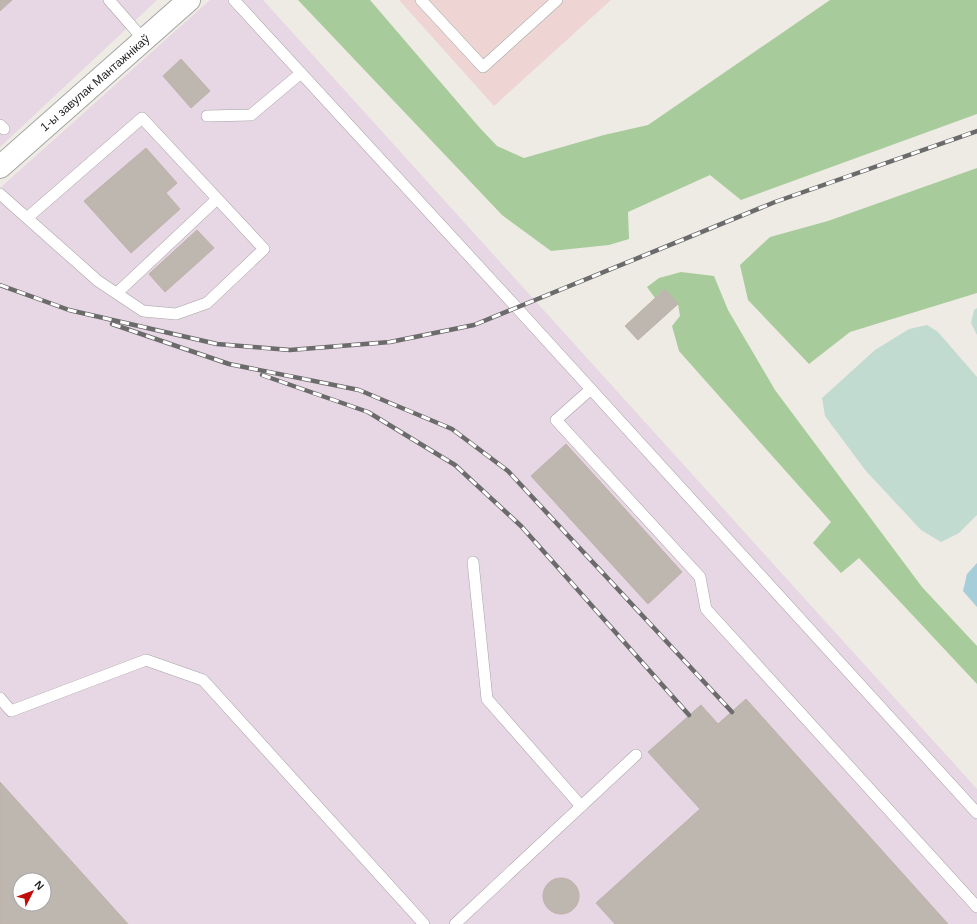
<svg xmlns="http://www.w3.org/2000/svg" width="977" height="924" font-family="Helvetica,sans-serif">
<rect width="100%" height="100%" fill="#eeebe4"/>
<polygon fill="#eed5d4" points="399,0 611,0 494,106"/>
<g fill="#e7d6e3" fill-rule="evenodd">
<polygon points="0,0 157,0 0,147"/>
<path d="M210 0H263L977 789V924H0V188ZM20 880H44V904H20Z"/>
</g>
<g fill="#a8cb9b">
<polygon points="298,0 370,0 479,127 497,146 524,158 604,135 648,125 830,0 977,0 977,114 741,200 710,175 628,212 629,239 609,245 551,251 502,215"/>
<polygon points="977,168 977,293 850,332 809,364 748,300 740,265 770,237 828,221"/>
<polygon points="681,272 714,276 728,310 775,390 922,587 977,646 977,684 859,558 841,573 813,543 831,522 679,351 672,326 680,316 678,304 665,289 655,298 647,287 659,278"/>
</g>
<g fill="#c1dbd0">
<polygon points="977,308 977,335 971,323 974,310"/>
<polygon points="927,325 938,332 977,377 977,515 959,533 941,542 921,530 866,471 825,416 822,398 875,350 909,329"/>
</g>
<polygon fill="#a6cdda" points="977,563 977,607 963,591 967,574"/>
<g fill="#beb7b0" stroke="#bfb2a7" fill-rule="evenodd">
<polygon points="0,0 12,0 0,11"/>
<polygon points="181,59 210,91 191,108 163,76"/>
<polygon points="146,148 177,183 166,193 180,209 131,253 84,201"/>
<polygon points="197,230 214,248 165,292 149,274"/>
<polygon points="665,289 678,304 638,340 625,326"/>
<polygon points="566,444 682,572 648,604 531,476"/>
<polygon points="746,699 948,924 615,924 596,903 700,809 648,752 701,705 718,724"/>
<path d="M0 782 128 924H0ZM20 880H44V904H20Z"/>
<circle cx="561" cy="896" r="18"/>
</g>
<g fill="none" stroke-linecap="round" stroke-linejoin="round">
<defs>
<g id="lane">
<polyline points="109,0 144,40"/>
<polyline points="234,0 517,308 977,813"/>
<polyline points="421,0 483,67 557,0"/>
<polyline points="207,116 251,115 301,73"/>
<polyline points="0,125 4,129"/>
<polyline points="0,194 98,281 143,311 176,314 207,303 264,249 142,118 27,218"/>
<polyline points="117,293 217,199"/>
<polyline points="591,389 556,420 700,577 706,609 977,907"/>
<polyline points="473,562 487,699 581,806"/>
<polyline points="0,698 11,711 146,660 203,680 424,924"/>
<polyline points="455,924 636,755"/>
</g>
<polyline id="street" points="0,167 189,0"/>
</defs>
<use href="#lane" stroke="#a4a4a4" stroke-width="12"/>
<use href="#street" stroke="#a4a4a4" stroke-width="24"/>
<use href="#lane" stroke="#fff" stroke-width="11"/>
<use href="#street" stroke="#fff" stroke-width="22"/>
<defs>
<g id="rail">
<polyline points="0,285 69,310 217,344 290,350 390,342 474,325 775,202 977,131"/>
<polyline points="112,324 229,364 359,390 452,429 508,471 732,712"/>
<polyline points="262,375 368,412 455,465 521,526 689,715"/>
</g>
</defs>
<use href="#rail" stroke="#6b6b6b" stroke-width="4.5"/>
<use href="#rail" stroke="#fff" stroke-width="3" stroke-dasharray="9" stroke-linecap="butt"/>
</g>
<g text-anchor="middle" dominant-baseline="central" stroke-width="3" stroke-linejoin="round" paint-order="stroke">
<g font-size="12" fill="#1d1d1d" stroke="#fff">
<text transform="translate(95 83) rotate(-41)">1-ы завулак Мантажнікаў</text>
</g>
</g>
<g transform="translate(32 892) rotate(48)"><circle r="19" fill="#ffffff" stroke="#a5a5a5"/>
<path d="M0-3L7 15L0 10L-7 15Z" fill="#c00d0a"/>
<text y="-6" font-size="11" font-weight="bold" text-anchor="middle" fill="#1d1d1d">N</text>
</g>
</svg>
